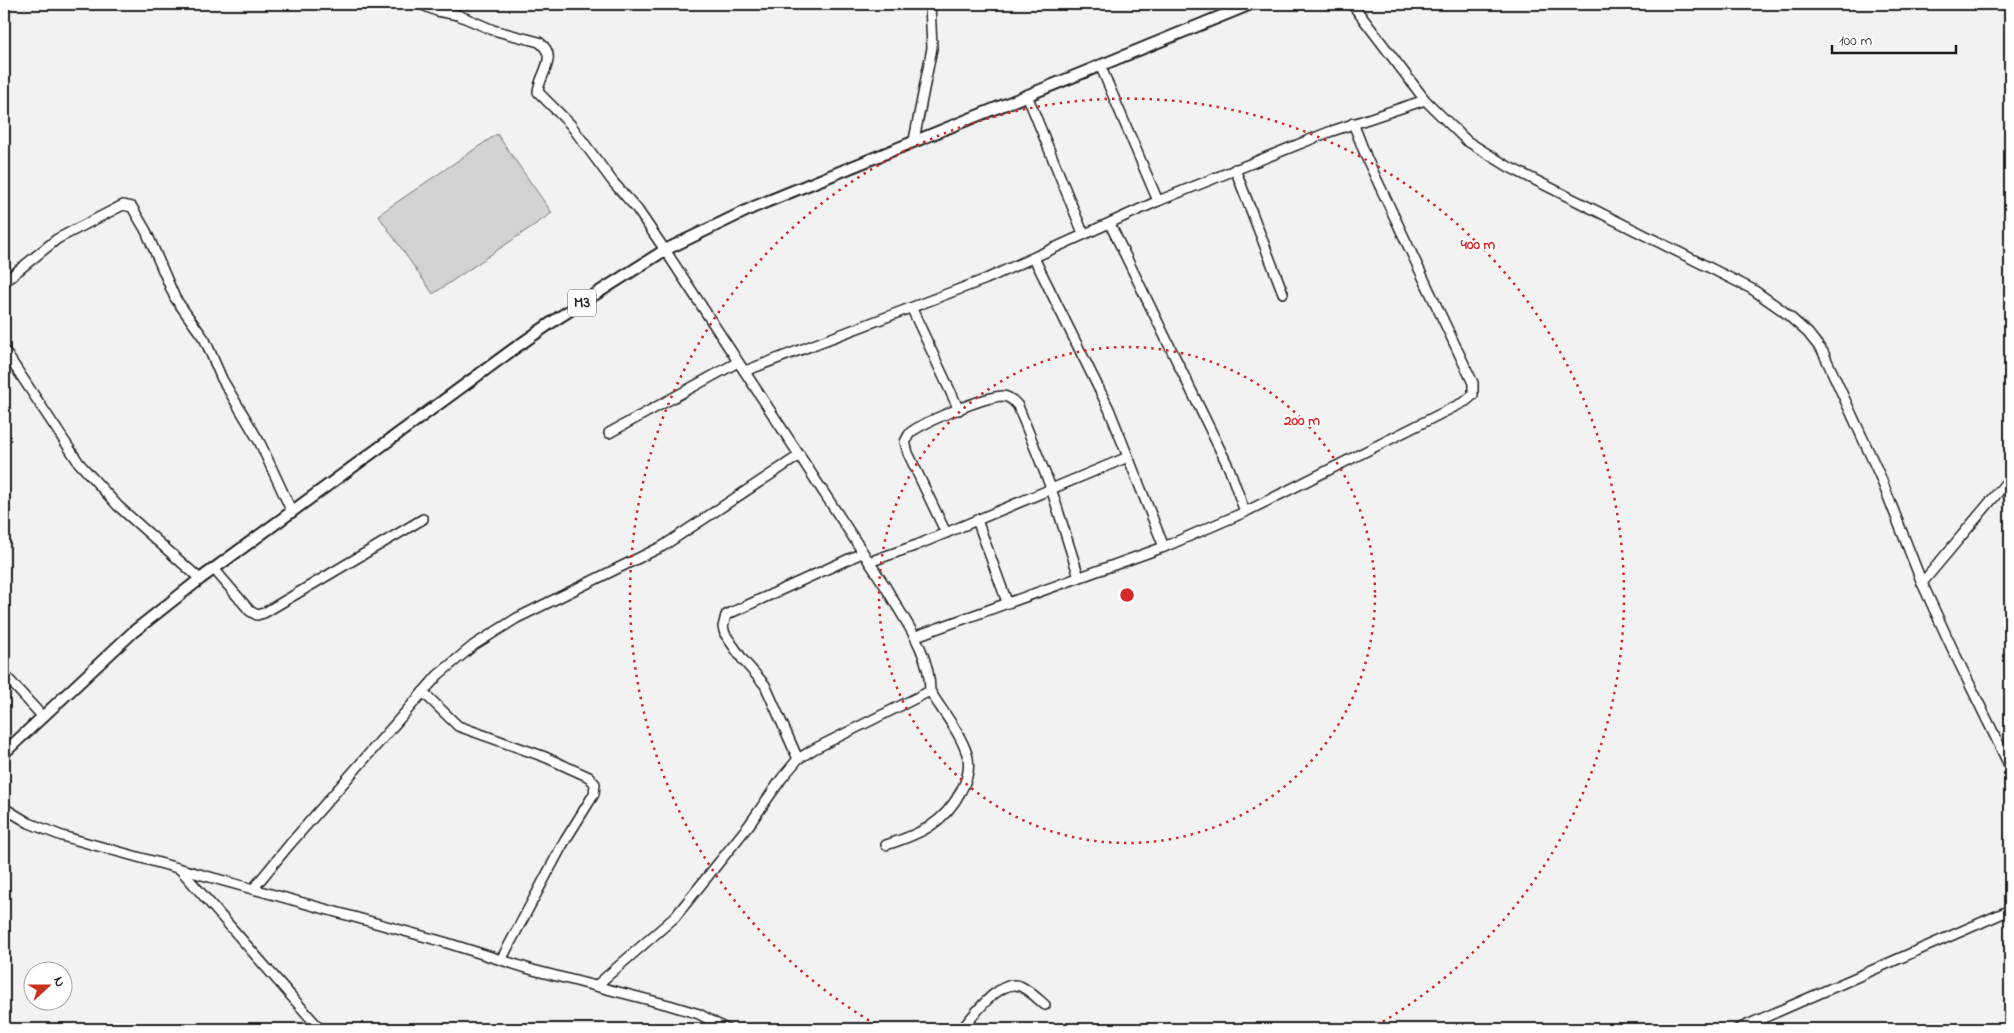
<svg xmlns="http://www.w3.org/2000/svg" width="2014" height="1033" font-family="'Indie Flower',sans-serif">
<rect width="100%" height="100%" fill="#f2f2f2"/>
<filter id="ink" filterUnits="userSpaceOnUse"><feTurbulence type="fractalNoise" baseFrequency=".02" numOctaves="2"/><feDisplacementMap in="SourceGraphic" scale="10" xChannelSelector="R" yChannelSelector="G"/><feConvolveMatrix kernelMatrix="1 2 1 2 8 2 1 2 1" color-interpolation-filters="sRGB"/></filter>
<g filter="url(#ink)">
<polygon fill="#d2d2d2" stroke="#777" points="497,134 552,213 433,294 378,215"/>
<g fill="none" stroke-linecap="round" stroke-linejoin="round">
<defs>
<g id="minor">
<path d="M420 4 437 11 458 15 493 30 539 42C560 57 539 74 538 92L570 124 613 182 637 209 665 250 885 586C904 620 930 651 930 691L814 749 798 759 782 778 749 825 675 917 597 985"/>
<polyline points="1352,4 1425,100 1467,141 1509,167 1752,289 1782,310 1808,333 1823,352 1880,476 1922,583 1952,648 2010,767"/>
<polyline points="1100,65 1158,201"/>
<polyline points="1027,95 1083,233"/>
<polyline points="914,140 932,48 930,4"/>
<polyline points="1235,169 1283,293"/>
<polyline points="1110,224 1229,468 1245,512"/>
<polyline points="1034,258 1109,409 1164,547"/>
<polyline points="4,282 57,239 123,205 132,207 146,231 175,298 205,340 222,379 260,443 292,512"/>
<polyline points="912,309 959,410"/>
<polyline points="4,350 79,463 118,506 200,579"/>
<polyline points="745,371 986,279 1158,201 1329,132 1425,100"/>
<polyline points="609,433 738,362"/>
<polyline points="977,520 1007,602"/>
<path d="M946 533 908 453 905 442C907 438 908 435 911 432 926 421 984 397 1002 396 1009 396 1014 401 1018 406L1051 488 1079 577"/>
<polyline points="869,562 917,545 1128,457"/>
<polyline points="214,569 250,611 257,615 264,613 423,519"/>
<polyline points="1922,583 2010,478"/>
<polyline points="916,636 1164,547 1245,512 1466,401 1473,395 1473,383 1367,159 1353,123"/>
<polyline points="4,674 42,716"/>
<polyline points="423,692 458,726 545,757 589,777 595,784 594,794 563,844 501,960"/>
<polyline points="798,759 765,685 743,660 725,634 723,627 726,615 862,553"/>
<polyline points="4,808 29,823 62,836 444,942 533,970 669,1005 699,1014 726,1029"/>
<path d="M886 845C920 834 944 824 961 791 967 780 971 767 967 754 960 732 942 711 930 691"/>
<polyline points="180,869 320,1029"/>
<polyline points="253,889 290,844 438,675 474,645 517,618 663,546 800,455"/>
<path d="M962 1029C973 1016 1000 978 1020 986 1029 990 1038 999 1045 1005"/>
<polyline points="1738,1029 2010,910"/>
</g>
<polyline id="major" points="4,753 133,632 200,579 515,348 558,318 665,250 754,207 1251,4"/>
</defs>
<use href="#minor" stroke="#1c1c1c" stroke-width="12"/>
<use href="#major" stroke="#1c1c1c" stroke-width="14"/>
<use href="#minor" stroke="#fff" stroke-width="9"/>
<use href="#major" stroke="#fff" stroke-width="10"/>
</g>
</g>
<g fill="none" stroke="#d62828" stroke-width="2.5" stroke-dasharray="2.5 5">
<circle cx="1127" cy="595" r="248"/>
<path d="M882 1028A497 497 0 1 1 1372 1028"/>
</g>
<g text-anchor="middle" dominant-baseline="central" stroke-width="4" stroke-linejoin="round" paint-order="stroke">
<rect fill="#fff" stroke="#606060" stroke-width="1" x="568" y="289.5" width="28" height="27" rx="4"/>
<g font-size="16" font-weight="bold" fill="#1c1c1c">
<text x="582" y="303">M3</text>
</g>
</g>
<circle cx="1127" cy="595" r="8" fill="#d62828" stroke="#fff" stroke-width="2.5"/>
<g font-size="15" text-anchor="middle" font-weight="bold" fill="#d62828" stroke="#fff" stroke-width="4" stroke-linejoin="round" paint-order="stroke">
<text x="1478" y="249">400 m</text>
<text x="1302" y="425">200 m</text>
</g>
<rect width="2014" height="1033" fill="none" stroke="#fff" stroke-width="20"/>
<rect x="10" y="10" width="1994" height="1013" fill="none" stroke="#1c1c1c" stroke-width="2" filter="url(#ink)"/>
<g transform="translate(48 986) rotate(69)"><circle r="24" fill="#ffffff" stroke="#a4a4a4"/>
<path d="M0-4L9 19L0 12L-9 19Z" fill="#c8321e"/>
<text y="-8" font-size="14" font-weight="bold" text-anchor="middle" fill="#1c1c1c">N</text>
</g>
<path d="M1832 45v8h124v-8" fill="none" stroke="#1c1c1c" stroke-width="2.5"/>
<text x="1839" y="45" font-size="15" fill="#1c1c1c" stroke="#ffffff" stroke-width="4" paint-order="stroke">100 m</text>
</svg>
